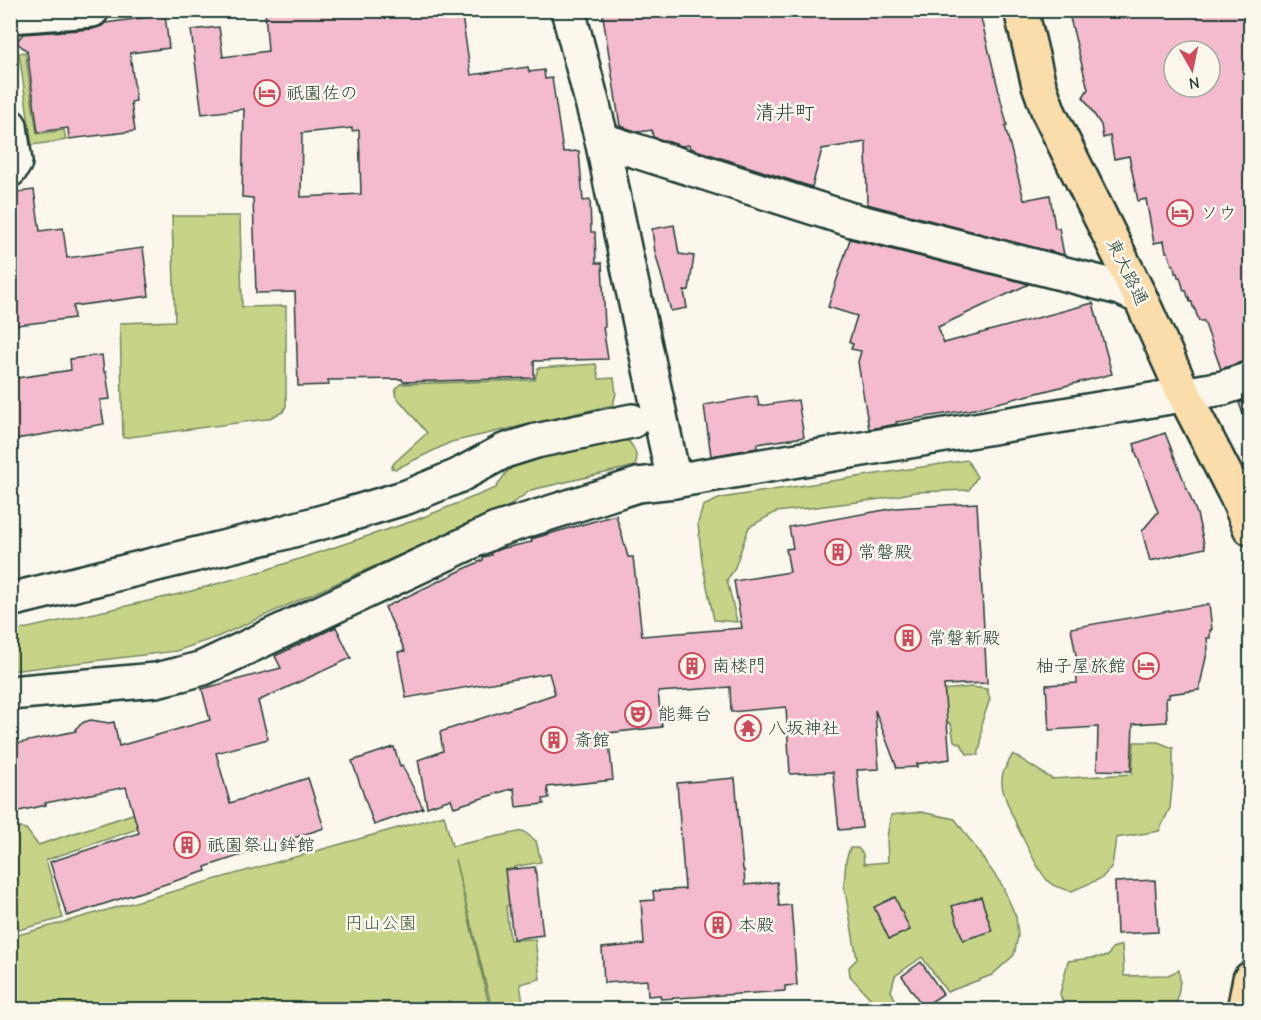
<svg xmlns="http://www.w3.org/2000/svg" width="1261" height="1020" font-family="'Comic Neue','Klee One',sans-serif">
<rect width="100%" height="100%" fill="#fbf7ec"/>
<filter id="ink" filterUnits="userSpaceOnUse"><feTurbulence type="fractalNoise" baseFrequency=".0167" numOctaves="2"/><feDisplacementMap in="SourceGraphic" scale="12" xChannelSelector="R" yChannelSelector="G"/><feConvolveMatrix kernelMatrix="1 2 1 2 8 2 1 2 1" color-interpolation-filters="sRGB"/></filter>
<g filter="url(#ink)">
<g fill="#c7d488" stroke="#73885e" stroke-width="1.5">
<polygon points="25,52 37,134 64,130 66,140 32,145 19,53"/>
<polygon points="172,216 240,216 242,307 286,306 286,406 283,412 267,419 123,438 120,323 175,321"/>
<polygon points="596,364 599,379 614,378 616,393 613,405 451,442 396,469 391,468 394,463 427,433 395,395 396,389 400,384 535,380 538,368"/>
<path d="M622 437C632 441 640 456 635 466L531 490 509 506 319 591 217 637 176 651 11 671 10 632 184 593 263 571 416 520 496 488 505 474 519 462Z"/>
<polygon points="967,460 977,477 969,490 915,492 881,499 776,512 749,527 734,570 727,580 737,622 714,620 702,562 698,523 703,506 721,498"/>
<polygon points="971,687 987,689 990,699 982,722 981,744 978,755 967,754 961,744 954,741 951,724 944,720 924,692"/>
<path d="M1134 742H1158L1173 748V776L1170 808 1159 831 1116 838 1112 866 1102 878 1072 891C1066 889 1055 888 1050 883 1038 873 1002 799 1002 783 1001 772 1008 763 1013 754L1052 779 1132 774Z"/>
<polygon points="151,808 146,826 46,860 63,918 11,932 14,827 26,829 38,845"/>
<polygon points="921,812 955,819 1002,885 1016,917 1018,936 1014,955 992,975 947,992 922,957 895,976 891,991 900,1009 880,1009 850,976 849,967 857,959 844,885 846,860 850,848 858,848 863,854 864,864 888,862 887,837 891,815"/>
<polygon points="444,815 452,846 523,831 536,841 541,862 514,867 519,892 506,907 510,940 535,939 540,979 520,984 524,1009 492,1009 455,859 490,1009 11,1010 11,937"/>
<polygon points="1122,945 1124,976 1168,975 1179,970 1180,981 1176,1009 1065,1009 1060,994 1068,961 1108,956 1112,948"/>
</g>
<g fill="#f4bbcf" stroke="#1f3d34" stroke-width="1.5" fill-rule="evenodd">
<path d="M284 10H343V16L395 10H461L471 75 528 67 529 72 544 70 545 79 552 78 563 152 579 151 583 201 590 200 591 232H595L596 263H602L605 327H603L608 359 534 361V378L403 382 402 379 328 380 329 385 298 386 295 292 256 293 253 198 242 197 244 109 202 114 191 30 219 27 223 57 268 51 265 12ZM352 128V131L359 130 361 194 301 197 302 133Z"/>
<polygon points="602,10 979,10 1007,125 1005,126 1024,200 1050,195 1055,228 1059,228 1064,255 867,204 866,142 822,149 812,187 690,148 689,145 682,146 653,137 652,130 639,132 620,126"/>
<path d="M1068 10H1251V361H1244L1221 369 1204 321H1199L1194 307H1193L1192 302H1190L1189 297H1188L1186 290 1184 291 1180 277H1178L1177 273H1175L1174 265H1172L1168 252H1166L1164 241 1154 243 1146 199 1138 201 1129 156 1114 159 1110 136 1103 138 1101 125 1083 97 1088 89ZM1174 51H1210V87H1174Z"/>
<polygon points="165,15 169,48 130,53 136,101 131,102 135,131 69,139 68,128 38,132 27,51 16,42 23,34 93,29 102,26 105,23"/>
<polygon points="34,190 40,231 63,228 67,258 143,248 149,296 73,306 74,318 10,326 10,193"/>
<polygon points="674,225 679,254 694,256 689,290 684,291 687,308 671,311 655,252 652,229"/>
<polygon points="850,239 1029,284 938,327 944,343 1093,303 1112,374 974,409 896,422 897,424 869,429 858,362 861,351 851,349 853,344 849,342 857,316 828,307"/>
<polygon points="102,355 104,372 106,372 110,399 100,400 104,424 10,440 10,379 71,370 70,359"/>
<polygon points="757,396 759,406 798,400 804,437 757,444 757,448 711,456 704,405"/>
<polygon points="1251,399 1251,429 1249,430 1239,403"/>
<polygon points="1165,433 1197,514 1205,548 1150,561 1142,531 1158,512 1135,450 1136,450 1134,444"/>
<polygon points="977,503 987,683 944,685 950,759 917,764 917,767 897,768 875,710 879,769 857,770 862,828 839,830 833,772 790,774 786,707 731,712 730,687 658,692 662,727 608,733 613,780 547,787 549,798 543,799 544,804 516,807 514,788 454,807 451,799 427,807 418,760 443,751 440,732 555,694 549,673 406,698 398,652 405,651 385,607 483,560 483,557 491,555 490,553 500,549 532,542 531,539 616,515 628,557 633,557 642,636 742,628 734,581 790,572 786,549 793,548 789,527 896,508"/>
<polygon points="1209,604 1212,630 1210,630 1210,638 1207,638 1208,648 1199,690 1169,694 1169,698 1166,698 1167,722 1133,724 1131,771 1097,770 1098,727 1049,730 1046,685 1077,683 1076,655 1071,628"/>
<polygon points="336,627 351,658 258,701 268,739 216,753 230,803 308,778 324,828 205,867 206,871 67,916 50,862 139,833 126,787 45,803 46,805 10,813 10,745 76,731 75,729 84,722 91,720 109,723 114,722 119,746 210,720 202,689 281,668 275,656"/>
<polygon points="394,747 400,766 402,765 423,808 374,825 352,761"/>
<polygon points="735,778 743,870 744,870 745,885 777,882 779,906 791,905 797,985 785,986 785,991 661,999 660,995 648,996 647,980 604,983 602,948 644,944 641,901 654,900 653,891 685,889 677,783"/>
<polygon points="535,867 543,935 513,939 505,870"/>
<polygon points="1155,880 1158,932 1117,934 1115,882"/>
<polygon points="895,897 910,930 889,939 874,907"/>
<polygon points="981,897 992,931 963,940 952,906"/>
<polygon points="921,962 943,994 923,1007 902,976"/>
</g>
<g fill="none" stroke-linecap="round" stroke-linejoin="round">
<defs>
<g id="minor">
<polyline points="568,10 602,140 623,243 674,481"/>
<polyline points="10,16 92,10"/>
<polyline points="10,126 15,162 10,170"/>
<polyline points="602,140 852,220 1120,288 1140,297"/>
<polyline points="10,600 271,536 337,518 407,497 458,476 504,451 536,441 632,421"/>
<polyline points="10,693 156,680 181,674 203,668 496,530 638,485 674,481 1223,388 1250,379"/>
</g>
<g id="major">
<polyline points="1021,10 1039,85 1049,113 1140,297 1184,394 1237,497 1250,528"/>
<polyline points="1244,1010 1250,979"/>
</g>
</defs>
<use href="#minor" stroke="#1f3d34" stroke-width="38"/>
<use href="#major" stroke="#1f3d34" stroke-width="38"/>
<use href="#minor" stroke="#fbf7ec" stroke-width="33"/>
<use href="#major" stroke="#fbddab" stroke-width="33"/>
</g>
</g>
<defs>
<symbol id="hotel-ring" viewBox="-11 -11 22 22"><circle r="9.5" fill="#fbf7ec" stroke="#d1495b" stroke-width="1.5"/><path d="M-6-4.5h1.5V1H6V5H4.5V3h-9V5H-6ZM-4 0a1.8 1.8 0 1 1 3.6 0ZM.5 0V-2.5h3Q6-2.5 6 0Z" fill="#d1495b"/></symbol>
<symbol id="building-ring" viewBox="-11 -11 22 22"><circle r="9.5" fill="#fbf7ec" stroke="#d1495b" stroke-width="1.5"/><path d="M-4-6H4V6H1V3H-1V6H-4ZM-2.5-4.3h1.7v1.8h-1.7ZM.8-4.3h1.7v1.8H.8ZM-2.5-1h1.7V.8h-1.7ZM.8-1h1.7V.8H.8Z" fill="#d1495b"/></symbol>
<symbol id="theatre-ring" viewBox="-11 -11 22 22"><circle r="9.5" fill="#fbf7ec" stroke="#d1495b" stroke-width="1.5"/><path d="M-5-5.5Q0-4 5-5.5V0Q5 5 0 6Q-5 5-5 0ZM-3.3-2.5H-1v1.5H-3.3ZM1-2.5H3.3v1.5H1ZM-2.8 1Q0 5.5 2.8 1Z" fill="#d1495b"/></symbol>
<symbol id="temple-ring" viewBox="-11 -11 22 22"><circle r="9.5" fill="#fbf7ec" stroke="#d1495b" stroke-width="1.5"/><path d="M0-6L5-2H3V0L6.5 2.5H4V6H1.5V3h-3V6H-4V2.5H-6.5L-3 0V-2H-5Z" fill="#d1495b"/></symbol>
</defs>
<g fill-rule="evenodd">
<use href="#hotel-ring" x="252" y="78" width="30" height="30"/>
<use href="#hotel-ring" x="1165" y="198" width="30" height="30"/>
<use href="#building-ring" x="823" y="537" width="30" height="30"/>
<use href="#building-ring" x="893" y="623" width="30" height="30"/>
<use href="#building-ring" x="677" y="651" width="30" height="30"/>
<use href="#hotel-ring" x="1131" y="651" width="30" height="30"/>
<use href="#theatre-ring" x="623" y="699" width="30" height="30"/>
<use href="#temple-ring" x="733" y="713" width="30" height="30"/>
<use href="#building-ring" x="539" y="725" width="30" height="30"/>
<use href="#building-ring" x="172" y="830" width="30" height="30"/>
<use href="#building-ring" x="703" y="910" width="30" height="30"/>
</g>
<g text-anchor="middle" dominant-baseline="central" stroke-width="5" stroke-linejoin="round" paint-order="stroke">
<g font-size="18" fill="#1f3d34" stroke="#fbf7ec" text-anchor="start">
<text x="286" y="93">祇園佐の</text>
<text x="1200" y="213">ソウ</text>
<text x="858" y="552">常磐殿</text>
<text x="928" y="638">常磐新殿</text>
<text x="712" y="666">南楼門</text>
<text x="1126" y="666" text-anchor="end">柚子屋旅館</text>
<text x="658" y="714">能舞台</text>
<text x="768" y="728">八坂神社</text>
<text x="574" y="740">斎館</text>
<text x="207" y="845">祇園祭山鉾館</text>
<text x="738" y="925">本殿</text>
</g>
<g font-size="18" fill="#1f3d34" stroke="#fbf7ec">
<text transform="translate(1127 272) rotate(64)">東大路通</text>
</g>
<g font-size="18" fill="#415b45" stroke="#fbf7ec">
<text x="381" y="923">円山公園</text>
</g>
<g font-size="20" fill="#1f3d34" stroke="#fbf7ec">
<text x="785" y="112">清井町</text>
</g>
</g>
<rect width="1261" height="1020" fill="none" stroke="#fbf7ec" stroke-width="36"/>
<rect x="18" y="18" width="1225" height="984" fill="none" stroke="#1f3d34" stroke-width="2" filter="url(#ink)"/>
<g transform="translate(1192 69) rotate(171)"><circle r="28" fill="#fbf7ec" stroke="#a3ada2" stroke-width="1.5"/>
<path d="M0-4.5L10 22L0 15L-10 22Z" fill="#d1495b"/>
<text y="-9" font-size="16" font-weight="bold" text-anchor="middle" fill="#1f3d34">N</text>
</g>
</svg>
